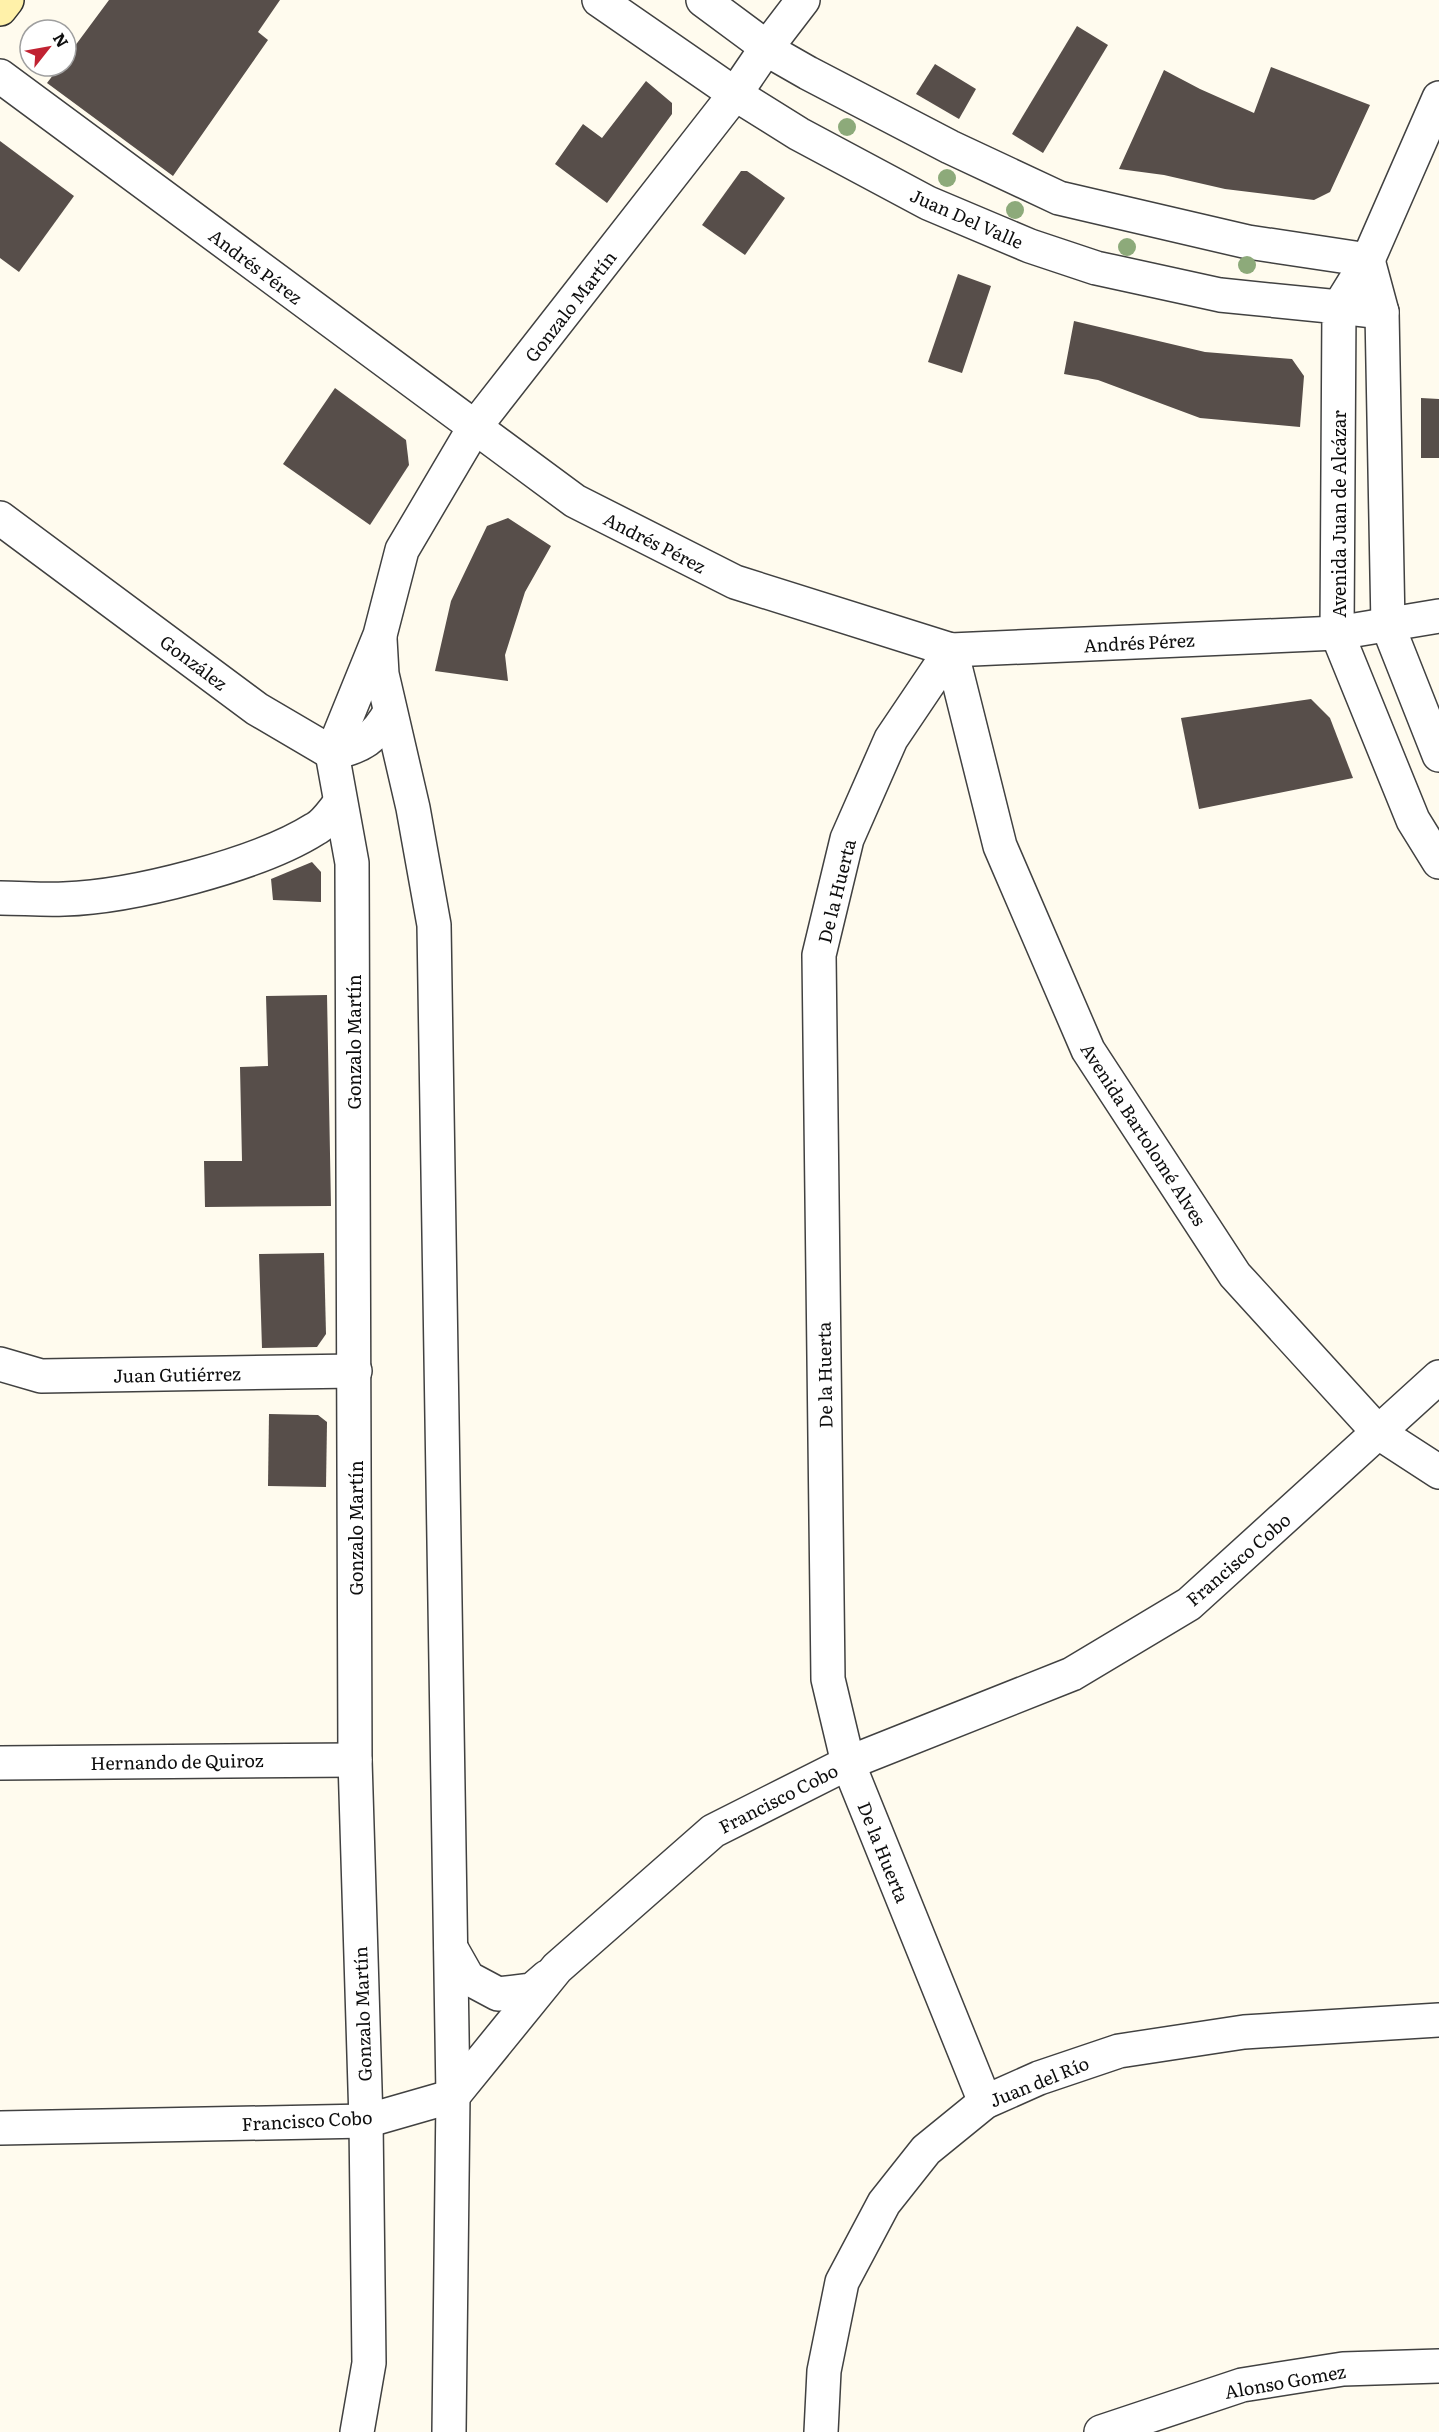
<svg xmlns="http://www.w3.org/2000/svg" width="1439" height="2432" font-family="Literata,serif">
<rect width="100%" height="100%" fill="#fffbee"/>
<g fill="#574e4a">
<polygon points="109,0 280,0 258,32 268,40 173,176 47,83 60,66 66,66 66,58"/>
<polygon points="1077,26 1108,45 1043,153 1012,134"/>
<polygon points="935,64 976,89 959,119 916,94"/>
<polygon points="1271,67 1370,105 1330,192 1314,200 1225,189 1164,175 1119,169 1164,70 1200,89 1254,113"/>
<polygon points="646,81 672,103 672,114 607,203 555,164 583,124 602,138"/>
<polygon points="0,141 74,196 19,272 0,258"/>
<polygon points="741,171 747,171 785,198 745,255 702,225"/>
<polygon points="958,274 991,286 962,373 928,362"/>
<polygon points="1074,321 1205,352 1292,359 1304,376 1300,427 1200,418 1098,380 1064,374"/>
<polygon points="335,388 406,440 409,465 370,525 283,464"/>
<polygon points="1421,398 1439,399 1439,458 1421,458"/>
<polygon points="508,518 551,546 525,592 505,655 508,681 435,671 451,601 487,526"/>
<polygon points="1311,699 1330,718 1353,778 1199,809 1181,718"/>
<polygon points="312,862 321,872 321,902 273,900 271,879"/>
<polygon points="327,995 331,1206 205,1207 204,1161 242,1161 240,1067 268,1066 266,996"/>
<polygon points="324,1253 326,1334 317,1347 262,1348 259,1254"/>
<polygon points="269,1414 318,1415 327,1422 326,1487 268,1486"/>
</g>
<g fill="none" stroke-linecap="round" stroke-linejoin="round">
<defs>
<g id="minor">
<polyline points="0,76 575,501 735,582 951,650 1337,633 1439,616"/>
<polyline points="1382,312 1339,307 1368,260 1439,98"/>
<path d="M0 518 257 709 332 753C362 747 375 738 390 712"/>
<polyline points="380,639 382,674 413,808 434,925 453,2096 449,2432"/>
<polyline points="951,650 891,739 847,839 819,955 828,1679 848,1763 985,2102"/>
<polyline points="951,650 1000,846 1088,1050 1235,1275 1379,1433 1439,1472"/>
<path d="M0 898C21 898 43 900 64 899 131 897 258 865 315 829 325 824 333 811 340 803"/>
<polyline points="0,1364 41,1376 355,1371"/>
<polyline points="0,1763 355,1760"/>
<polyline points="451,1948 468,1978 498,1994 532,1990 547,1977"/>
<polyline points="0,2128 366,2121 453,2096 557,1968 713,1831 848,1763 1072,1674 1189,1604 1439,1377"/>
<polyline points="357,2432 369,2363 366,2121 355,1760 352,863 332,753 380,635 402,550 474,428 735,94 767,47 803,0"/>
<polyline points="821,2432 824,2371 842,2282 884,2203 926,2150 985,2102 1039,2078 1119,2051 1244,2032 1439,2020"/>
<polyline points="1101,2432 1242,2385 1343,2369 1439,2366"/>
</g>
<g id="tertiary">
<polyline points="599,0 735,94 799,134 928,203 1030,246 1096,268 1220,295 1339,307 1337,633 1413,820 1439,862"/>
<polyline points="703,0 780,57 808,73 950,147 1059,198 1248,242 1368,260 1382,312 1388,626 1439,755"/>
</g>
<polyline id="secondary" points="0,9 7,0"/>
</defs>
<use href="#minor" stroke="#414141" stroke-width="36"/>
<use href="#tertiary" stroke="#414141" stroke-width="36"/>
<use href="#secondary" stroke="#303030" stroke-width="36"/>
<use href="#minor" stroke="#fff" stroke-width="33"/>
<use href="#tertiary" stroke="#fff" stroke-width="33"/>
<use href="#secondary" stroke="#fff1a9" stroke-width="33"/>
</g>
<g fill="#8daa7a">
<circle cx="847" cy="127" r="9"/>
<circle cx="947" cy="178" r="9"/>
<circle cx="1015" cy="210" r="9"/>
<circle cx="1127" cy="247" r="9"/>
<circle cx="1247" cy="265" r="9"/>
</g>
<g text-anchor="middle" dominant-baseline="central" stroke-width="6" stroke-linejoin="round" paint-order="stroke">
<g font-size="18" fill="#0e0e0e" stroke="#fff">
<text transform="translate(967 218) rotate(24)">Juan Del Valle</text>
<text transform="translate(256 266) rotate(37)">Andrés Pérez</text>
<text transform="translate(570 306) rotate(-52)">Gonzalo Martín</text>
<text transform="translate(1338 514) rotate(-90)">Avenida Juan de Alcázar</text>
<text transform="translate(655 542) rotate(27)">Andrés Pérez</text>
<text transform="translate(1139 642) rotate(-3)">Andrés Pérez</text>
<text transform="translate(194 662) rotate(37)">González</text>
<text transform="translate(836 891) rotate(-76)">De la Huerta</text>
<text transform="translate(353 1042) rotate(-90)">Gonzalo Martín</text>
<text transform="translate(1144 1134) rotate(57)">Avenida Bartolomé Alves</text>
<text transform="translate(177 1374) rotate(-1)">Juan Gutiérrez</text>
<text transform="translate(824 1375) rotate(-91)">De la Huerta</text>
<text transform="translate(355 1528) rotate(-90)">Gonzalo Martín</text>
<text transform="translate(1238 1559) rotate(-41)">Francisco Cobo</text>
<text transform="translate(177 1761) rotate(-1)">Hernando de Quiroz</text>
<text transform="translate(778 1798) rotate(-27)">Francisco Cobo</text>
<text transform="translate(884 1852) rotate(68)">De la Huerta</text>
<text transform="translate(362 2014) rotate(-92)">Gonzalo Martín</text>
<text transform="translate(1039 2081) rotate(-22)">Juan del Río</text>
<text transform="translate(307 2120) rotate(-3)">Francisco Cobo</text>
<text transform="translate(1285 2381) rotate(-10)">Alonso Gomez</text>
</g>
</g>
<g transform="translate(48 48) rotate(59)"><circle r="28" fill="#ffffff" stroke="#9f9f9f" stroke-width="1.5"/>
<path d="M0-4.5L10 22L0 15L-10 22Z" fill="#c12232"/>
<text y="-9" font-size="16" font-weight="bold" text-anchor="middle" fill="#0e0e0e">N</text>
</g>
</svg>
